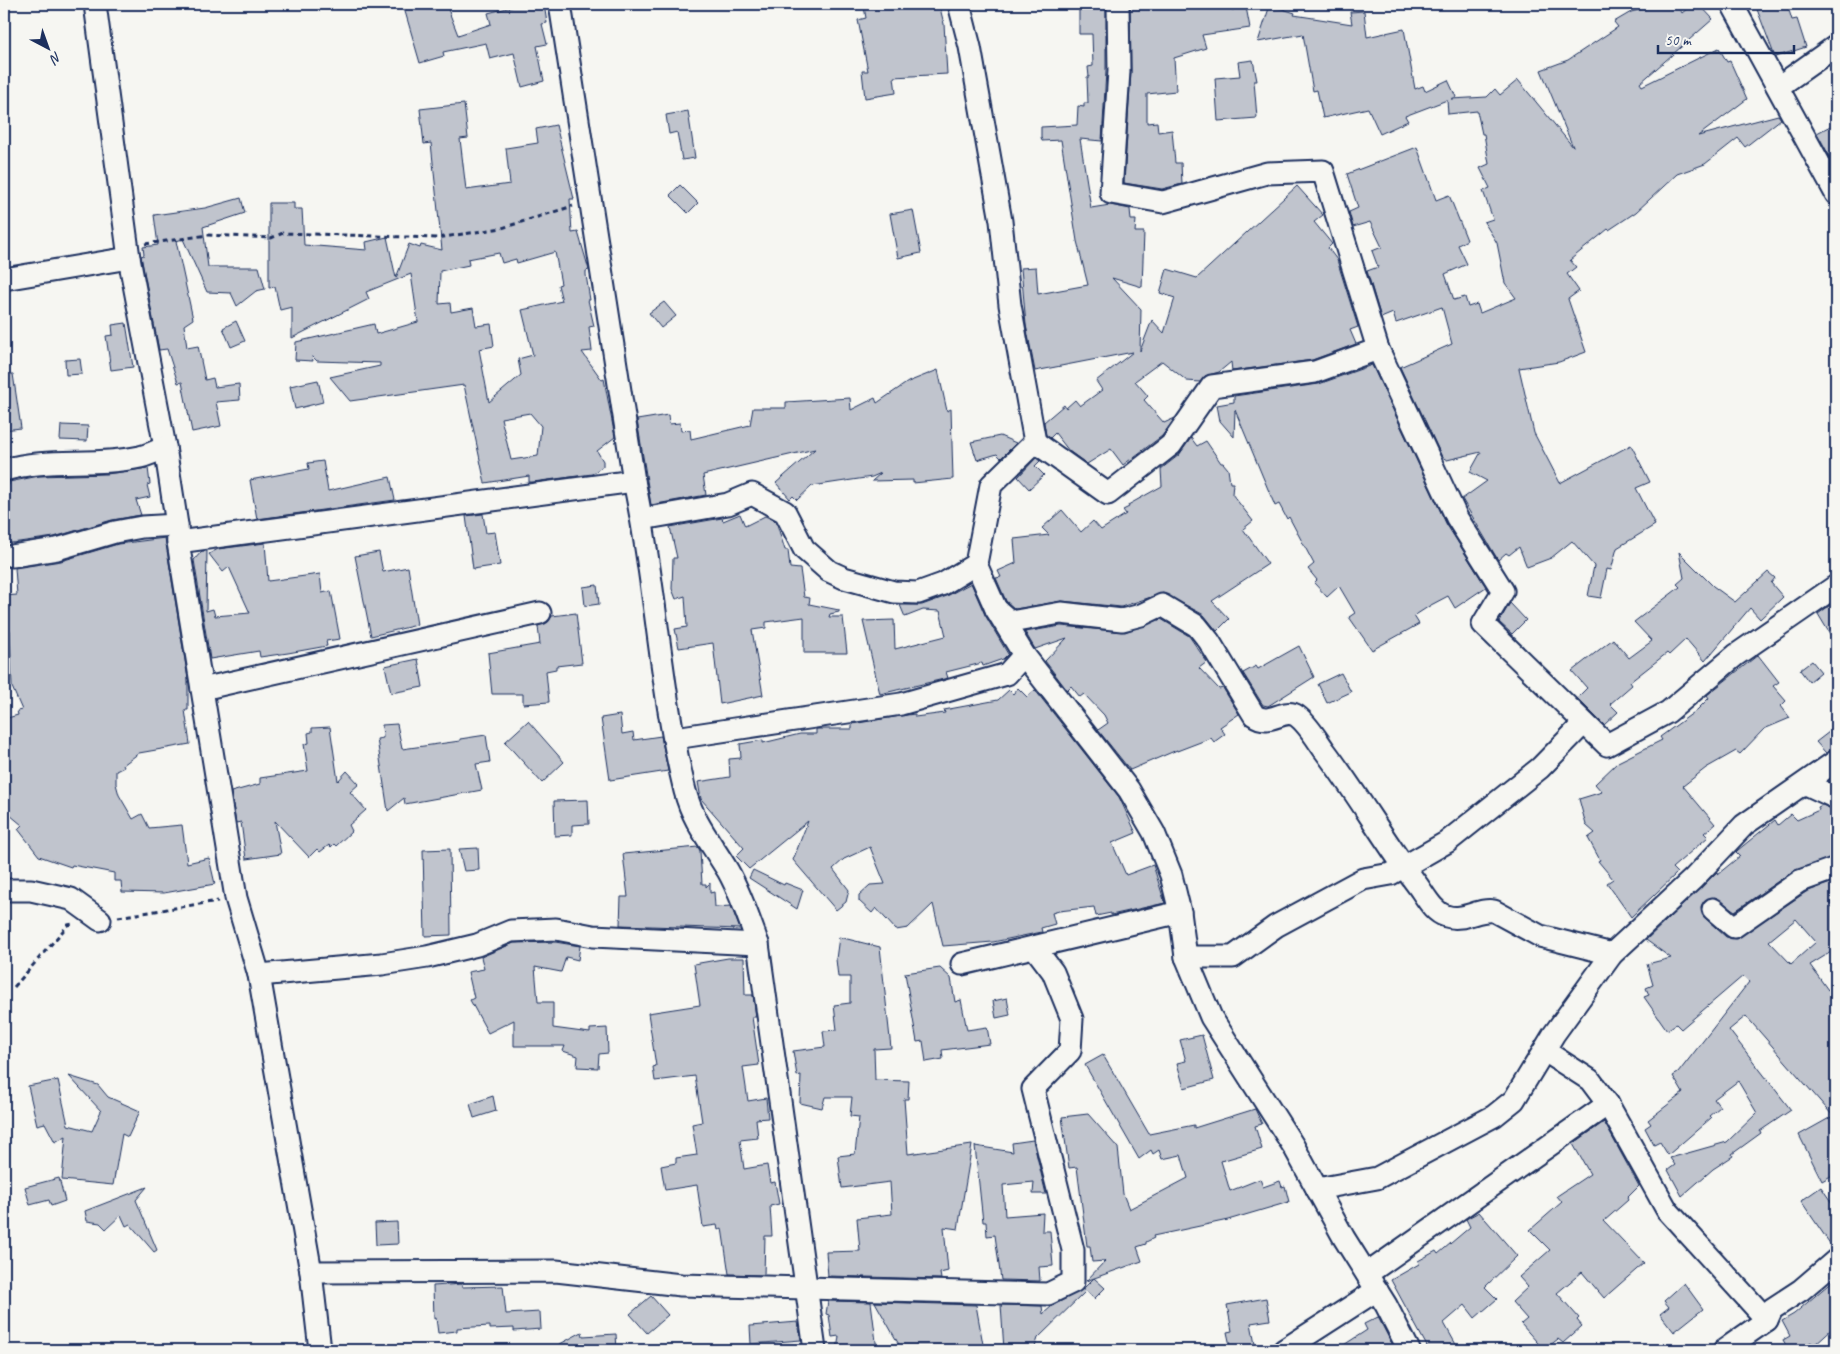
<svg xmlns="http://www.w3.org/2000/svg" width="1840" height="1354" font-family="Caveat,sans-serif">
<rect width="100%" height="100%" fill="#f6f6f2"/>
<filter id="ink" filterUnits="userSpaceOnUse"><feTurbulence type="fractalNoise" baseFrequency=".02" numOctaves="2"/><feDisplacementMap in="SourceGraphic" scale="10" xChannelSelector="R" yChannelSelector="G"/><feConvolveMatrix kernelMatrix="1 2 1 2 8 2 1 2 1" color-interpolation-filters="sRGB"/></filter>
<g filter="url(#ink)">
<g fill="#c0c4cd" stroke="#1b2f5e" fill-rule="evenodd">
<polygon points="406,4 446,4 458,35 491,24 488,13 523,4 544,4 547,23 542,24 547,44 537,46 544,81 522,87 514,53 490,59 486,43 443,52 444,56 420,63 404,8 407,7"/>
<polygon points="865,4 939,4 944,24 947,74 894,77 896,93 865,98 862,71 868,71 858,20 866,18 864,7"/>
<polygon points="1079,4 1106,4 1106,71 1102,141 1080,139 1091,208 1110,205 1130,209 1131,220 1136,220 1135,232 1144,232 1142,287 1112,278 1141,309 1140,351 1152,320 1164,333 1175,298 1160,293 1167,269 1197,278 1297,186 1323,215 1314,222 1332,244 1328,248 1337,260 1358,327 1350,330 1356,344 1312,360 1232,371 1231,362 1219,372 1205,376 1200,382 1187,381 1162,361 1135,381 1148,396 1144,400 1164,423 1175,418 1162,436 1123,465 1111,449 1087,464 1069,451 1055,433 1050,438 1046,435 1044,422 1064,405 1066,408 1075,400 1080,406 1102,390 1096,381 1133,352 1035,371 1026,325 1021,268 1036,267 1038,294 1088,285 1077,241 1061,140 1042,141 1041,137 1041,127 1077,125 1078,106 1084,107 1084,103 1088,103 1087,77 1089,77 1088,67 1093,66 1092,34 1079,34"/>
<polygon points="1130,4 1231,4 1232,10 1246,7 1250,28 1202,35 1206,48 1174,58 1176,91 1147,94 1147,123 1157,122 1158,132 1172,130 1175,163 1181,163 1182,184 1162,189 1124,183 1131,72"/>
<polygon points="1661,4 1677,4 1682,13 1693,4 1699,4 1713,19 1640,83 1642,86 1719,48 1727,62 1730,61 1747,99 1698,136 1778,115 1781,119 1745,147 1738,138 1705,164 1677,174 1636,212 1609,230 1608,229 1570,260 1576,267 1567,274 1579,291 1568,299 1586,352 1559,362 1519,368 1534,433 1560,483 1631,445 1650,482 1636,488 1655,525 1617,548 1611,570 1607,569 1601,598 1588,596 1594,566 1572,541 1551,558 1527,567 1519,547 1509,555 1506,553 1498,560 1462,499 1487,481 1470,472 1481,452 1447,460 1442,457 1400,367 1452,344 1442,307 1396,323 1393,313 1381,318 1367,271 1378,267 1372,251 1382,247 1370,222 1353,227 1349,212 1358,208 1347,174 1417,147 1436,200 1449,195 1467,240 1458,245 1467,264 1445,274 1454,300 1465,297 1468,307 1477,304 1480,313 1516,298 1505,283 1497,243 1484,222 1493,219 1483,191 1490,188 1480,168 1489,164 1484,134 1482,134 1477,111 1448,114 1447,100 1405,116 1408,121 1380,134 1368,108 1323,118 1317,90 1313,91 1303,34 1258,42 1270,5 1295,13 1294,15 1352,24 1350,12 1364,11 1367,37 1404,29 1415,89 1423,86 1425,91 1448,80 1456,97 1451,99 1487,97 1495,89 1500,95 1518,80 1573,147 1541,70 1568,60 1618,27 1614,22 1631,12"/>
<polygon points="1755,4 1787,4 1792,20 1797,19 1806,47 1775,57"/>
<polygon points="1253,60 1257,81 1254,81 1257,118 1218,121 1215,78 1240,76 1238,62"/>
<path d="M464 104 468 138 460 139 466 190 510 184 506 148 538 143 536 129 556 125 574 199H570L572 233 578 232 589 270 586 271V275L590 300H588L594 326 589 327 592 351 582 352 602 380 604 379 615 437 597 451 603 461V466L592 474 533 482H529V476L485 483 464 385 350 401 330 377 380 366V363L317 361 312 356 313 361 295 360 296 342 374 324 376 334 418 322 411 274 366 292 369 299 292 338V307L280 310 275 287 269 288V203H294V209H302L304 245 367 250 366 242 387 237 396 278 409 244 420 248 421 245 442 250 431 143 424 144 420 109ZM555 252 561 284 558 285 562 301 522 310 533 355 518 359 521 375 489 402 479 349 494 346 491 324 476 326 473 308 451 312 450 303 439 304 440 271 469 265 468 259 499 253 502 263 516 259 517 263ZM530 413 541 426 538 456 511 460 501 418Z"/>
<polygon points="688,111 695,158 682,160 677,132 669,134 666,115"/>
<polygon points="1836,123 1836,168 1817,133"/>
<polygon points="680,185 698,203 688,213 670,195"/>
<polygon points="241,198 245,213 203,227 208,267 259,267 265,289 256,291 237,306 231,293 207,292 183,239 176,241 193,319 184,325 187,348 198,346 205,380 213,378 215,387 239,384 240,400 216,402 221,426 192,432 182,382 178,383 167,349 159,350 141,256 144,255 143,247 158,245 154,215 205,208"/>
<polygon points="913,210 921,253 898,258 890,214"/>
<polygon points="664,302 676,316 661,328 649,313"/>
<polygon points="236,321 245,341 231,347 223,328"/>
<polygon points="126,323 133,367 111,370 106,336 113,335 112,325"/>
<polygon points="80,359 82,374 66,375 65,360"/>
<polygon points="1372,365 1446,523 1486,587 1455,608 1448,596 1431,605 1414,616 1419,624 1372,650 1349,617 1355,613 1339,586 1327,597 1314,583 1317,580 1308,569 1314,564 1289,517 1287,519 1279,504 1275,506 1235,410 1234,437 1220,421 1217,405 1234,402 1234,396 1319,384"/>
<polygon points="938,370 947,411 951,409 953,479 913,483 913,480 872,481 881,473 872,477 812,486 797,500 793,496 790,499 776,483 815,449 703,475 706,495 651,505 637,420 668,415 669,424 680,423 681,431 690,430 691,439 750,425 753,408 786,408 786,402 850,398 851,410 875,398 877,403 908,382"/>
<polygon points="4,374 13,374 21,428 4,430"/>
<polygon points="318,380 323,402 295,409 290,386"/>
<polygon points="61,425 88,426 87,441 60,440"/>
<polygon points="1000,436 1016,443 1001,458 997,454 977,460 971,442"/>
<polygon points="1191,438 1197,446 1206,441 1221,463 1223,463 1228,469 1230,483 1233,483 1232,494 1253,521 1243,529 1268,564 1212,601 1229,619 1217,631 1204,615 1163,593 1121,607 1062,601 1015,609 1006,601 996,578 1001,577 998,571 1016,563 1014,539 1049,535 1042,528 1062,510 1081,532 1093,521 1101,530 1126,514 1123,510 1129,507 1128,505 1162,486 1161,469 1179,455"/>
<polygon points="1036,458 1040,461 1035,466 1044,475 1029,489 1018,477"/>
<polygon points="323,461 328,491 390,477 395,500 257,519 250,480 309,469 308,463"/>
<polygon points="148,468 150,484 147,485 150,497 136,500 141,515 112,520 54,537 12,543 4,541 6,485 9,485 9,482 39,476 107,474"/>
<polygon points="483,514 486,533 495,532 500,565 473,569 466,516"/>
<polygon points="740,514 745,526 765,516 776,521 785,550 788,550 790,568 800,569 804,597 810,598 809,604 839,610 839,612 830,614 829,617 843,617 847,653 804,653 804,617 766,622 766,628 752,630 763,695 720,704 713,643 679,648 675,629 687,627 685,596 676,599 672,589 673,558 677,558 670,527 722,518 723,521"/>
<polygon points="165,538 188,679 188,710 185,710 190,744 139,753 123,765 124,767 116,771 116,784 119,795 133,819 142,814 149,828 182,825 187,863 209,858 215,884 164,893 122,892 121,881 114,881 114,873 72,865 71,867 39,856 18,829 22,825 4,810 4,719 18,715 17,711 22,710 12,687 10,630 6,627 4,596 17,595 15,568 61,561 118,544"/>
<polygon points="265,543 268,581 320,574 322,593 331,591 340,639 326,641 327,646 288,653 260,657 259,651 210,659 194,560 202,551 207,551 206,611 213,609 215,616 250,613 229,567 223,572 209,554 218,549"/>
<polygon points="379,552 383,572 408,567 417,625 371,636 355,556"/>
<polygon points="1679,552 1713,586 1735,602 1768,572 1775,578 1771,583 1783,597 1760,619 1750,608 1705,661 1686,639 1669,655 1667,653 1630,682 1632,685 1610,704 1618,712 1604,725 1577,698 1587,688 1572,671 1613,639 1629,658 1652,641 1634,622 1680,587 1677,584 1684,578"/>
<polygon points="971,583 985,615 1008,654 1003,659 983,666 982,663 946,672 948,678 880,694 863,621 894,620 895,649 946,636 940,611 923,610 905,617 900,605 922,605 947,596"/>
<polygon points="597,585 599,604 585,606 583,587"/>
<polygon points="1836,601 1836,644 1818,614"/>
<polygon points="1510,603 1526,620 1512,634 1499,622"/>
<polygon points="576,613 582,663 556,666 556,669 546,671 549,702 523,704 523,694 492,694 488,653 540,644 538,626 548,622 552,616"/>
<polygon points="1161,619 1189,636 1207,662 1199,668 1219,689 1223,688 1239,714 1220,727 1225,734 1214,742 1211,738 1177,751 1177,750 1130,770 1098,730 1108,723 1104,715 1084,694 1080,697 1071,686 1067,690 1045,661 1067,638 1035,649 1025,632 1061,626 1125,632"/>
<polygon points="1299,646 1314,677 1268,706 1263,705 1243,673 1256,666 1258,669"/>
<polygon points="1758,655 1779,682 1773,686 1786,701 1781,706 1790,718 1764,729 1740,754 1736,751 1706,768 1683,786 1715,824 1704,833 1708,837 1672,868 1677,873 1631,917 1607,883 1613,879 1598,861 1600,860 1588,838 1595,833 1586,825 1579,799 1602,792 1595,784 1618,762 1662,740 1660,737 1697,710 1709,698 1707,695"/>
<polygon points="418,659 423,687 391,693 385,666"/>
<polygon points="1812,661 1821,672 1809,682 1800,670"/>
<polygon points="1341,673 1351,692 1327,703 1318,684"/>
<polygon points="1018,688 1027,697 1035,690 1119,797 1136,833 1112,843 1126,875 1153,865 1165,903 1111,915 1111,913 1096,916 1094,907 1059,911 1052,913 1055,924 1041,928 1042,932 993,942 943,946 933,904 908,928 896,930 876,908 872,913 859,901 859,895 870,885 885,884 870,847 844,859 833,869 849,890 846,902 836,910 793,860 808,821 749,869 736,856 744,848 701,799 698,782 730,777 729,759 741,758 740,744 763,740 763,743 800,734 816,734 816,729 852,729 852,724 907,715 915,714 915,717 945,713 944,710 998,700 1009,690 1013,694"/>
<polygon points="620,715 622,734 633,732 634,740 661,736 668,771 610,780 601,718"/>
<polygon points="528,721 564,762 542,783 505,742"/>
<polygon points="397,724 402,749 460,741 460,739 486,735 490,762 476,764 482,790 405,804 404,798 388,811 377,739 383,738 382,725"/>
<polygon points="330,727 338,781 347,771 359,784 350,792 366,810 349,825 352,831 336,846 334,844 331,847 329,845 320,852 317,849 309,857 275,821 281,854 246,859 241,822 236,823 231,792 260,784 260,778 308,771 304,744 309,743 308,733 312,732 312,728"/>
<polygon points="1829,732 1836,738 1836,748 1826,753 1816,742"/>
<polygon points="588,800 589,824 572,825 572,835 555,836 554,801"/>
<path d="M1822 805 1836 810V856L1793 871 1735 911 1715 897 1704 901 1701 907 1705 918 1726 937 1736 939 1806 892 1836 881V899L1830 903 1836 915V949L1810 965 1828 990 1836 983V1173L1822 1181 1799 1135 1833 1116 1746 1016 1729 1030 1791 1110 1760 1131 1761 1133 1732 1154 1733 1156 1713 1169 1682 1196 1668 1170 1675 1165 1670 1158 1727 1142 1757 1113 1738 1081 1714 1099 1720 1107 1709 1116 1711 1118 1668 1155 1660 1142 1654 1145 1645 1128 1651 1124 1648 1120 1683 1093 1673 1076 1678 1073 1749 982 1743 976 1681 1029 1676 1024 1667 1030 1644 997 1649 995 1646 988 1653 985 1647 964 1671 958 1646 940 1717 872 1718 874 1740 856 1736 852 1738 850 1775 820 1778 825 1791 814 1797 820 1819 810 1818 807ZM1796 919 1816 942 1791 964 1769 941Z"/>
<polygon points="698,847 700,851 702,884 706,884 706,887 710,883 710,893 714,892 715,907 731,906 740,929 620,925 621,897 628,897 623,854"/>
<polygon points="478,848 479,870 464,871 459,849"/>
<polygon points="450,849 451,935 425,936 423,850"/>
<polygon points="753,870 784,885 785,883 803,890 797,909 749,878"/>
<polygon points="839,937 880,947 891,1048 874,1049 875,1080 909,1081 908,1099 904,1099 908,1154 972,1145 958,1229 944,1227 948,1271 940,1273 941,1279 828,1276 826,1252 860,1251 857,1218 892,1214 890,1182 842,1188 838,1156 855,1154 859,1117 850,1116 852,1097 825,1097 822,1108 800,1103 801,1075 797,1076 793,1051 825,1047 823,1031 837,1030 834,1005 850,1003 850,977 838,977 836,959"/>
<polygon points="555,942 580,946 578,960 566,957 561,972 535,967 538,1002 553,1002 553,1028 590,1033 590,1029 607,1028 608,1053 599,1054 598,1068 577,1067 578,1056 563,1051 565,1046 514,1046 514,1020 488,1033 470,1000 474,998 468,972 484,969 481,957 514,943"/>
<polygon points="728,958 744,958 745,995 753,995 756,1017 752,1017 759,1065 743,1067 748,1101 766,1098 768,1118 756,1119 758,1138 740,1140 744,1169 767,1165 770,1183 775,1182 779,1204 770,1206 772,1236 765,1236 764,1275 729,1274 722,1228 718,1230 717,1225 703,1227 697,1185 665,1190 661,1166 676,1163 676,1158 697,1155 692,1124 702,1122 695,1076 655,1081 653,1067 656,1066 648,1013 700,1005 694,964"/>
<polygon points="940,968 951,978 955,1002 961,1000 967,1030 987,1027 990,1044 942,1050 943,1059 926,1062 923,1041 917,1042 905,973"/>
<polygon points="1007,998 1010,1015 996,1018 993,1001"/>
<polygon points="1202,1035 1214,1080 1184,1088 1177,1063 1186,1061 1180,1040"/>
<polygon points="1103,1055 1149,1134 1194,1125 1194,1128 1255,1109 1262,1124 1255,1126 1262,1149 1221,1161 1230,1191 1260,1179 1263,1187 1280,1181 1282,1187 1285,1186 1289,1202 1228,1220 1153,1236 1154,1238 1146,1242 1146,1244 1137,1247 1142,1261 1086,1281 1105,1261 1092,1262 1090,1246 1087,1246 1077,1167 1069,1168 1062,1117 1088,1114 1118,1148 1123,1194 1129,1209 1188,1178 1181,1155 1162,1159 1159,1150 1153,1154 1151,1150 1139,1159 1085,1065"/>
<polygon points="69,1076 98,1085 108,1097 140,1111 128,1137 122,1134 113,1185 62,1180 66,1136 55,1142 45,1123 37,1125 28,1086 58,1080 68,1125 92,1131 101,1111"/>
<polygon points="493,1096 496,1111 474,1118 470,1104"/>
<polygon points="1604,1122 1639,1186 1627,1198 1628,1200 1604,1221 1644,1263 1604,1298 1582,1272 1557,1293 1579,1318 1577,1320 1582,1326 1563,1343 1558,1339 1544,1350 1521,1324 1527,1319 1512,1302 1528,1287 1519,1277 1550,1250 1530,1230 1562,1202 1557,1196 1590,1174 1573,1144"/>
<polygon points="1033,1140 1046,1194 1033,1194 1034,1182 1003,1185 1005,1216 1043,1213 1042,1231 1050,1231 1053,1266 1039,1267 1040,1281 1001,1280 995,1235 987,1236 986,1222 983,1222 975,1146 1013,1152 1012,1143"/>
<polygon points="59,1178 65,1201 51,1206 49,1200 30,1205 25,1187"/>
<polygon points="147,1187 136,1200 157,1250 154,1252 130,1224 126,1226 121,1215 106,1229 100,1223 87,1221 85,1211"/>
<polygon points="1821,1187 1836,1209 1836,1248 1833,1248 1801,1201"/>
<polygon points="1479,1212 1517,1256 1485,1287 1497,1299 1475,1318 1465,1305 1444,1323 1459,1350 1429,1350 1391,1280 1419,1264 1418,1261 1436,1251 1438,1254 1470,1227 1466,1219"/>
<polygon points="397,1222 398,1244 376,1245 375,1223"/>
<polygon points="1094,1278 1105,1288 1094,1299 1084,1288"/>
<polygon points="1836,1278 1836,1325 1814,1345 1811,1342 1798,1350 1789,1350 1783,1340 1790,1336 1782,1321 1794,1314"/>
<polygon points="1684,1283 1703,1309 1674,1332 1660,1314 1669,1307 1664,1301"/>
<polygon points="462,1284 462,1287 503,1286 506,1314 540,1312 541,1329 514,1331 514,1328 490,1329 490,1326 457,1328 457,1331 438,1333 436,1318 434,1319 433,1286"/>
<polygon points="1083,1289 1085,1292 1038,1338 1034,1350 1004,1350 1001,1305 1042,1306 1043,1314 1052,1306"/>
<polygon points="651,1296 668,1315 647,1333 630,1314"/>
<polygon points="1266,1298 1270,1320 1251,1323 1256,1350 1231,1350 1227,1332 1232,1331 1227,1305"/>
<polygon points="828,1301 871,1302 877,1350 837,1350 839,1336 832,1337 829,1315 826,1314"/>
<polygon points="875,1302 976,1305 984,1350 902,1350"/>
<polygon points="1378,1317 1395,1350 1336,1350 1367,1330 1364,1324"/>
<polygon points="798,1322 801,1340 751,1344 750,1326"/>
<polygon points="582,1332 583,1336 616,1334 617,1350 549,1350"/>
</g>
<g fill="none" stroke-linecap="round" stroke-linejoin="round">
<defs>
<g id="street">
<polyline points="95,4 129,258 165,447 177,525 178,542 236,898 259,975 311,1272 320,1350"/>
<path d="M560 4 634 481C656 583 660 690 685 791 693 822 712 844 728 871 741 894 749 919 758 944L815 1350"/>
<polyline points="959,4 970,47 1001,221 1010,305 1035,442"/>
<polyline points="1118,4 1119,71 1111,193 1163,202 1267,173 1323,171 1378,349"/>
<polyline points="1732,4 1836,194"/>
<polyline points="1778,87 1836,46"/>
<polyline points="4,279 129,258"/>
<path d="M4 470C48 457 94 467 140 457 148 455 157 451 165 447"/>
<polyline points="642,519 728,504 752,494 785,512 804,549 829,571 844,578 894,592 918,593 943,584 976,564"/>
<polyline points="178,542 634,481"/>
<polyline points="12,556 57,549 115,532 142,527 177,525"/>
<path d="M996 609 1011 622 1061 613 1122 620 1141 615 1162 605 1197 626 1209 641 1254 715C1271 727 1283 707 1297 716 1308 724 1317 740 1325 751 1358 795 1385 842 1418 886 1426 897 1433 912 1446 916 1464 922 1478 908 1494 911L1540 936 1612 954"/>
<polyline points="202,689 540,613"/>
<polyline points="675,738 901,704 1007,674 1024,655"/>
<polyline points="1806,784 1836,798"/>
<polyline points="4,890 31,890 71,899 100,920"/>
<polyline points="1713,909 1734,927 1800,881 1836,868"/>
<polyline points="1186,957 1233,957 1276,926 1363,879 1391,874 1447,842 1540,768 1584,723"/>
<polyline points="962,964 1180,912"/>
<polyline points="259,975 382,964 427,957 477,945 511,931 556,929 593,936 758,944"/>
<polyline points="1545,1051 1590,1080 1608,1104 1667,1210 1767,1320"/>
<polyline points="1317,1189 1377,1178 1494,1116 1514,1100 1554,1034 1612,954 1693,879 1744,825 1836,761"/>
<polyline points="311,1272 556,1271 681,1285 1048,1294 1073,1282 1073,1250 1033,1089 1070,1051 1072,1019 1053,972 1034,947"/>
<polyline points="1367,1274 1608,1104"/>
<polyline points="1284,1350 1377,1290"/>
<polyline points="1409,1350 1386,1305 1344,1238 1294,1147 1211,1017 1186,957 1180,912 1171,875 1154,833 1129,790 1024,655 996,609 976,564 991,485 1035,442 1108,494 1171,445 1212,386 1315,372 1378,349 1457,518 1503,591 1483,624 1607,745 1668,712 1736,655 1836,586"/>
<polyline points="1724,1350 1767,1320 1772,1309 1801,1290 1836,1260"/>
</g>
</defs>
<use href="#street" stroke="#1b2f5e" stroke-width="25"/>
<g stroke="#1b2f5e" stroke-width="3" stroke-dasharray="5 4" stroke-linecap="butt">
<polyline points="145,244 208,235 271,238 283,233 437,238 502,228 573,206"/>
<polyline points="118,917 218,901"/>
<polyline points="14,987 68,925 73,924"/>
</g>
<use href="#street" stroke="#f6f6f2" stroke-width="21"/>
</g>
</g>
<rect width="1840" height="1354" fill="none" stroke="#f6f6f2" stroke-width="20"/>
<rect x="10" y="10" width="1820" height="1334" fill="none" stroke="#1b2f5e" stroke-width="2" filter="url(#ink)"/>
<g transform="translate(48 48) rotate(139)" stroke="#f6f6f2" stroke-width="4" paint-order="stroke">
<path d="M0-4L9 19L0 12L-9 19Z" fill="#1b2f5e"/>
<text y="-8" font-size="14" font-weight="bold" text-anchor="middle" fill="#1b2f5e">N</text>
</g>
<path d="M1658 45v8h136v-8" fill="none" stroke="#1b2f5e" stroke-width="2.5"/>
<text x="1665" y="45" font-size="15" fill="#1b2f5e" stroke="#f6f6f2" stroke-width="4" paint-order="stroke">50 m</text>
</svg>
